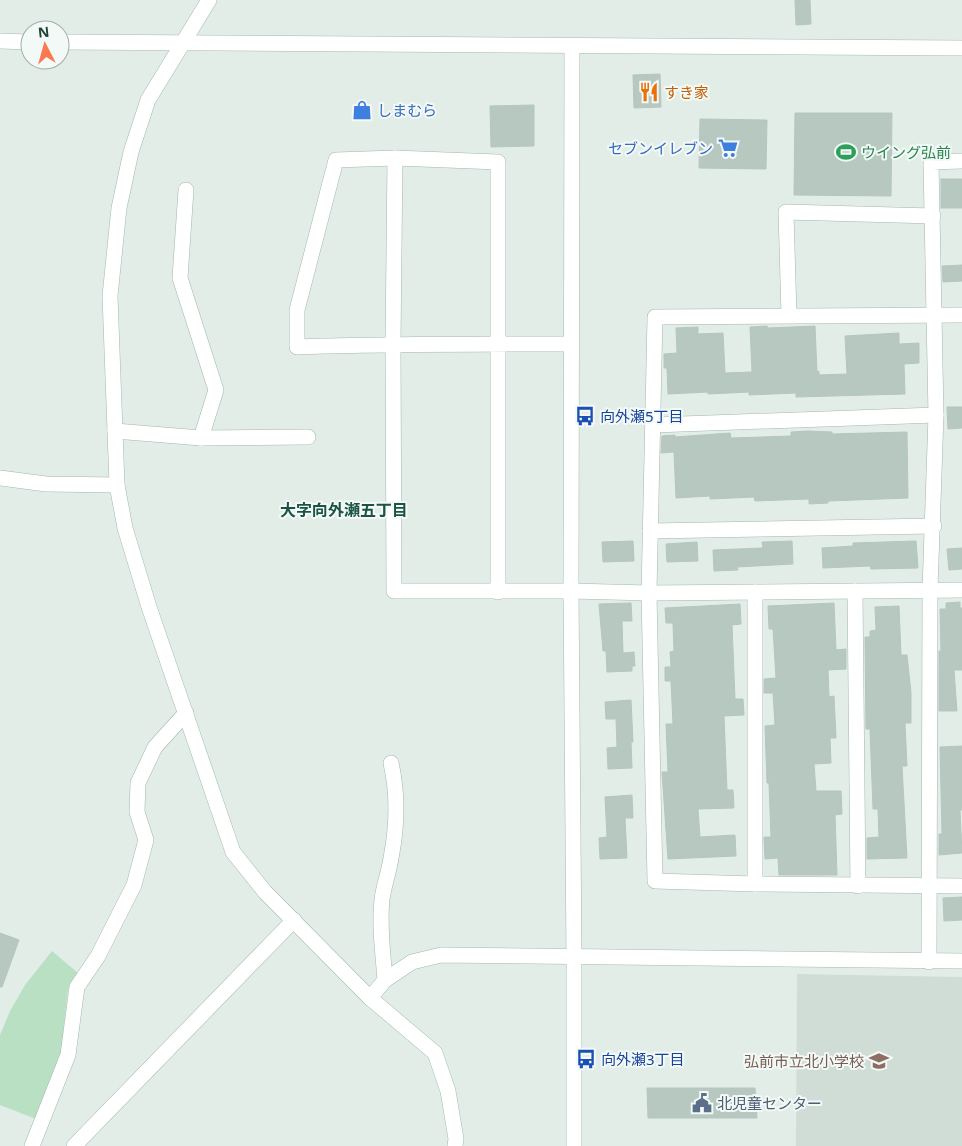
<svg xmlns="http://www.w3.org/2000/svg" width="962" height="1146" font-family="'Noto Sans','Noto Sans JP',sans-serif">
<rect width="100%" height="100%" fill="#e2ede8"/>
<polygon fill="#d0ddd7" points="797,974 962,977 962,1146 796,1146"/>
<polygon fill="#bae0c3" points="52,951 78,973 68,989 61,1052 36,1119 0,1105 0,1035 10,1011 25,985"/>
<g fill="#b7c8c1" stroke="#b4c7bf">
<polygon points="795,0 810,0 811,24 796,25"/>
<polygon points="660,74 661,107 634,108 633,75"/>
<polygon points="534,105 534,146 491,147 490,106"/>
<polygon points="795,113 892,113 891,196 794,195"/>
<polygon points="700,119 767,120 766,169 699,168"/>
<rect x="941" y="179" width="21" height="29"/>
<polygon points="962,265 962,281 943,282 942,266"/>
<polygon points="767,326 768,328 815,326 817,372 819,371 819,375 847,374 845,336 899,333 899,344 919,343 919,363 904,364 905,394 796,397 796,393 749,395 749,392 708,394 708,392 668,394 667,368 664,368 664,354 677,353 676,328 698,327 698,334 723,333 725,373 752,372 750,327"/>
<polygon points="947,407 962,407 962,428 948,429"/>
<polygon points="808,431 832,432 832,434 907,432 908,498 828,501 828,503 809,504 809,499 755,501 754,497 710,499 710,496 676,498 674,452 661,453 662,436 675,435 675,437 730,433 731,438 791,436 791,432"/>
<polygon points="633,541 634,561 603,562 602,542"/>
<polygon points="792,541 793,564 737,567 738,570 714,571 713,550 763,548 762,542"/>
<polygon points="916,541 918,568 871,569 870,566 823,568 822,548 853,546 853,543"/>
<polygon points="697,542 698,561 667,562 666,544"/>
<polygon points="962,548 962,569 949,570 947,549"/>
<polygon points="960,602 960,608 962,608 962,670 954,670 957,711 939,711 939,651 941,651 940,609 946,609 946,603"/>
<polygon points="631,603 632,621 622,621 623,653 634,652 635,666 632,666 632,671 607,672 606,651 603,651 599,604"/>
<polygon points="834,603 836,650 846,649 846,669 828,670 829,697 834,696 836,738 830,738 831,763 814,764 816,791 841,791 842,814 835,815 837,875 779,875 778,858 765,859 764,839 764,837 771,837 769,783 767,783 765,726 775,725 773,693 764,693 764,679 776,678 773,629 769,629 768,606"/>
<polygon points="740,604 741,624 732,625 735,699 743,699 744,715 724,716 727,790 733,790 734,808 698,809 700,837 735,835 736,856 668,859 662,772 668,772 666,724 673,724 671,681 665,681 665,667 671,667 670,652 674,651 673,623 666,623 665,608"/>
<polygon points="899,606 901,655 907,655 911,693 911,723 905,723 907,766 902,766 907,858 867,859 867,838 879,837 878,809 873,809 870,729 866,729 865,637 870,637 870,631 876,630 875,607"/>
<polygon points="631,700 633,742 631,742 632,768 608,769 607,748 617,747 616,719 606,719 605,702"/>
<polygon points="962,746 962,810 960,810 962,853 939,855 939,834 942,834 940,747"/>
<polygon points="632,795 633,818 625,818 627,858 600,859 599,838 607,837 605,797"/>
<polygon points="962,897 962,920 944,921 943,898"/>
<polygon points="0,933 19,940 2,987 0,987"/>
<polygon points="647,1088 755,1088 757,1118 648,1118"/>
</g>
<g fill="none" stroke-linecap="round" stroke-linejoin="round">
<defs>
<g id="street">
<polyline points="395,158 393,344 394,591 571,591"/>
<polyline points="186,190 180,278 216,390 201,438"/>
<polyline points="789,315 786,212 933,216"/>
<polyline points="962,315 655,317 649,593 655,881 755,884 962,886"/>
<polyline points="654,425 936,415"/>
<polyline points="115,431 201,438 308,437"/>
<polyline points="0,478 46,484 117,485"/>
<polyline points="650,531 934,526"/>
<polyline points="855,591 858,886"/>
<path d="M498 592V162L395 158 336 160 297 310V347C389 344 480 344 571 344"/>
<polyline points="755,592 755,884"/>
<polyline points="929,962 930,590 936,415 931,162 962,161"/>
<path d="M385 980C383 953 379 926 382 899 384 885 389 872 391 858 397 827 398 794 391 763"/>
<polyline points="32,1146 68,1055 77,987 98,956 134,885 146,840 137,812 138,783 155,747 186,713"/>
<polyline points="74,1146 294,920"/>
</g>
<g id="secondary">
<polyline points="209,0 148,100 131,152 119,208 110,296 117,485 125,528 149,607 233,852 265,892 370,998 435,1053 448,1091 456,1139 455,1146"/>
<polyline points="0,41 30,42"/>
<polyline points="60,42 962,48"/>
<polyline points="572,47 571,591 574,957 574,1146"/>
<polyline points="571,591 649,593 962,590"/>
<polyline points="370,998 385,980 412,962 441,955 962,961"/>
</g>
</defs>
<use href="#street" stroke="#a4b6af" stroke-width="16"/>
<use href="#secondary" stroke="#a0bab0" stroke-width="16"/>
<use href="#street" stroke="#fff" stroke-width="15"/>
<use href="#secondary" stroke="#fff" stroke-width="15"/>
</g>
<defs>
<symbol id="restaurant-bare" viewBox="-9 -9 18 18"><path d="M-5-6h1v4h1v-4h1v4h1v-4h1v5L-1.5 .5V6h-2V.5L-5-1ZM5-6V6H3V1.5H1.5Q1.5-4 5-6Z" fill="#e8710a" stroke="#f3f9f6" stroke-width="2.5" paint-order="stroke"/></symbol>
<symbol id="shop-bare" viewBox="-9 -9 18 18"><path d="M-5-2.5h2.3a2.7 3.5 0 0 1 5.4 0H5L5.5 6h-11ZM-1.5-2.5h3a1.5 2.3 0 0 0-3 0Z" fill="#3f7fe0" stroke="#f3f9f6" stroke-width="2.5" paint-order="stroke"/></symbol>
<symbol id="supermarket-bare" viewBox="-9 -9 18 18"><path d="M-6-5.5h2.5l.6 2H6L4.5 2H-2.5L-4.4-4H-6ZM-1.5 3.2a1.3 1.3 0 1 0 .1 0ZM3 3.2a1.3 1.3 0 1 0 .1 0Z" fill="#3f7fe0" stroke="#f3f9f6" stroke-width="2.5" paint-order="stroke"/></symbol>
<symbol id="stadium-bare" viewBox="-9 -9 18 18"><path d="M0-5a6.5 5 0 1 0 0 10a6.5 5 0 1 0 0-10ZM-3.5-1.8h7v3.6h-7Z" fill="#2e9e5b" stroke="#f3f9f6" stroke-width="2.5" paint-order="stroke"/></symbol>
<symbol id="bus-bare" viewBox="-9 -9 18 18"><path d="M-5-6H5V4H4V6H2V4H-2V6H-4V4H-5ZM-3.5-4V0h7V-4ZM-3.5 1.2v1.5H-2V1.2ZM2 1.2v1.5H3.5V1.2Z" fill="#1a4fb4" stroke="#f3f9f6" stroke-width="2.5" paint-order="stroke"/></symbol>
<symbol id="school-bare" viewBox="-9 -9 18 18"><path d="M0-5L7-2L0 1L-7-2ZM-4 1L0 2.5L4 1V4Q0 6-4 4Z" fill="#8d6e63" stroke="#f3f9f6" stroke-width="2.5" paint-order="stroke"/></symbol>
<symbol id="civic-bare" viewBox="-9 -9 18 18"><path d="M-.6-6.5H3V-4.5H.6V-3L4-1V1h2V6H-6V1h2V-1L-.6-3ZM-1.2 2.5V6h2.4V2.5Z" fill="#5c6f8a" stroke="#f3f9f6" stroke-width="2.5" paint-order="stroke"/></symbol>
</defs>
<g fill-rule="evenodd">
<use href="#restaurant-bare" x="635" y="78" width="28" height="28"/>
<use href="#shop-bare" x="348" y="96" width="28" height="28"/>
<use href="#supermarket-bare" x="714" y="134" width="28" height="28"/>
<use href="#stadium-bare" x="832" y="138" width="28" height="28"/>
<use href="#bus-bare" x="571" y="402" width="28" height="28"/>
<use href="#bus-bare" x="572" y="1045" width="28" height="28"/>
<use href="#school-bare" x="865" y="1047" width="28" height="28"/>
<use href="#civic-bare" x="688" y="1089" width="28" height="28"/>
</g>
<g text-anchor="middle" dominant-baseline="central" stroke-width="4" stroke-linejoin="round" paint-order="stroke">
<g font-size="15" fill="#c56008" stroke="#f3f9f6" text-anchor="start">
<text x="664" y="92">すき家</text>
</g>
<g font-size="15" fill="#366cbe" stroke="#f3f9f6" text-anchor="start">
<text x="377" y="110">しまむら</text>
<text x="713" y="148" text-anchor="end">セブンイレブン</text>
</g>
<g font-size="15" fill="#27864d" stroke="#f3f9f6" text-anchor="start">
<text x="861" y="152">ウイング弘前</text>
</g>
<g font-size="15" fill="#164399" stroke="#f3f9f6" text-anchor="start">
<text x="600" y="416">向外瀬5丁目</text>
<text x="601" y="1059">向外瀬3丁目</text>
</g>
<g font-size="15" fill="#785e54" stroke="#f3f9f6" text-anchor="end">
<text x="864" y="1061">弘前市立北小学校</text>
</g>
<g font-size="15" fill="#4e5e75" stroke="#f3f9f6" text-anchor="start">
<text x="717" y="1103">北児童センター</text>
</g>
<g font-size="16" font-weight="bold" fill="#1b5345" stroke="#f3f9f6">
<text x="344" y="510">大字向外瀬五丁目</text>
</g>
</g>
<g transform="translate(45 45) rotate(354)"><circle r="24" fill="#f3f9f6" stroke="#9fafaa"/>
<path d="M0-4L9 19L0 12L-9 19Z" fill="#fa7953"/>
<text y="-8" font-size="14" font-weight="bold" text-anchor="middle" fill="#214037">N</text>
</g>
</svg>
